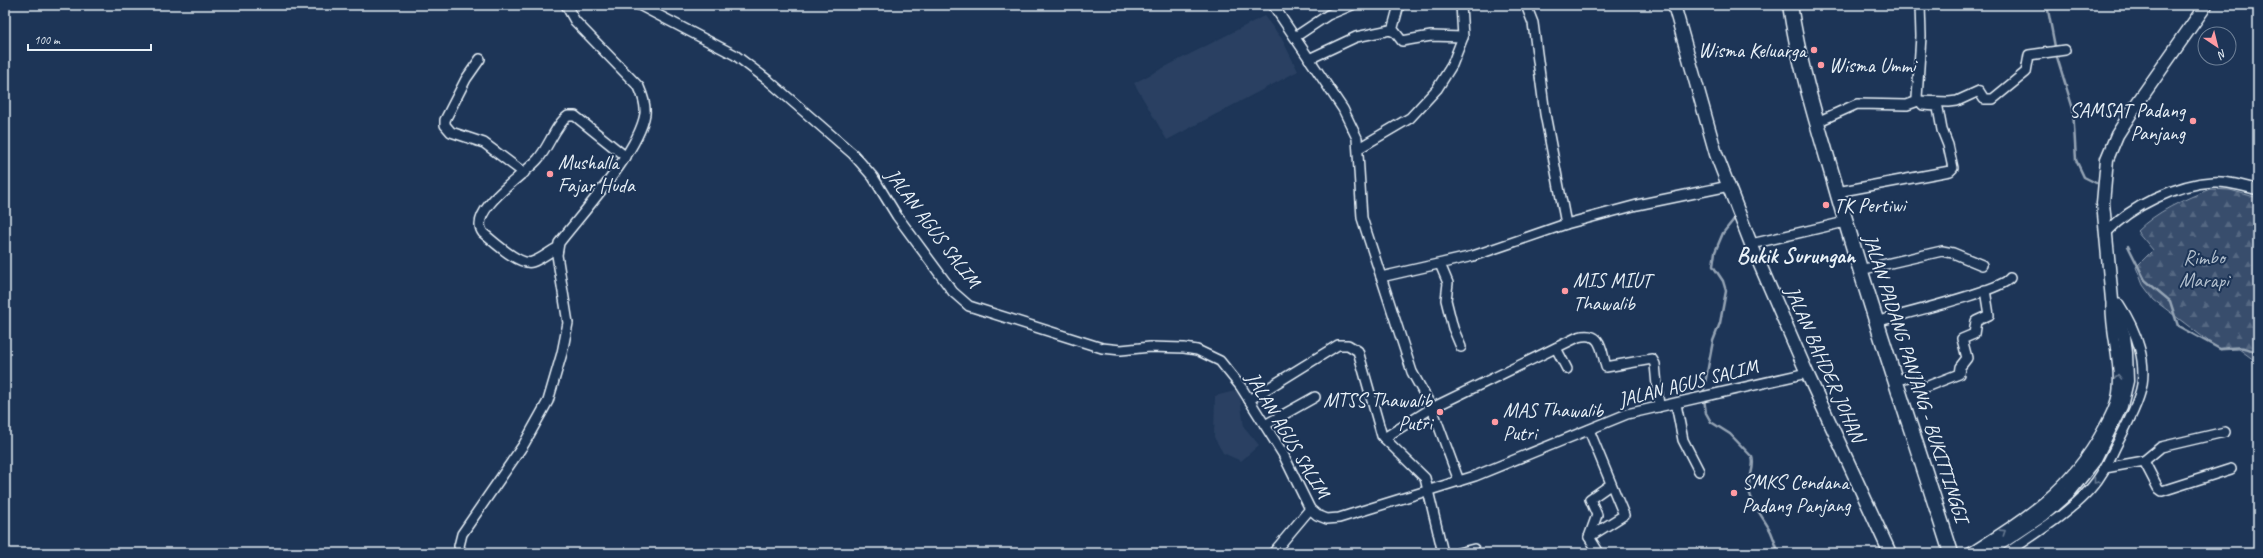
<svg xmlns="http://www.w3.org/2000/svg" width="2263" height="558" font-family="Caveat,sans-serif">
<defs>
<pattern id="forest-firs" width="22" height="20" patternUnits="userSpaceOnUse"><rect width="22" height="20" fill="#374d6c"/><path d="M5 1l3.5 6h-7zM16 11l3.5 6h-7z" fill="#546782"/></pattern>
</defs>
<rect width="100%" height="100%" fill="#1d3557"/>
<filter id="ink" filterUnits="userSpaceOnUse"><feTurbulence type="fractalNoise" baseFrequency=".025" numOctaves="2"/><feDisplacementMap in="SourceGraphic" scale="8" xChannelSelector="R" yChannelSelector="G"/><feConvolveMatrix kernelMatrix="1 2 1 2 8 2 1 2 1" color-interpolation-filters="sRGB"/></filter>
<g filter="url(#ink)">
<g fill="#2a4162">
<polygon points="1264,16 1282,39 1298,71 1167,140 1134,83"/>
<polygon points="1239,390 1244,427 1259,445 1241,461 1223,453 1214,437 1215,396"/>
</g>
<path fill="url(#forest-firs)" stroke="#909fb2" d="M2210 189 2230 190 2258 198V363L2239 349 2220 350 2154 300 2143 285 2136 267 2153 250 2137 231C2157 211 2183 200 2210 189Z"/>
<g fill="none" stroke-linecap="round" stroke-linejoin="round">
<g stroke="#95a4b5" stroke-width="2.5">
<polyline points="2047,5 2057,57 2073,109 2076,160 2084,177 2096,183"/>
<path d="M2128 246 2145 280 2170 301 2178 326 2220 349C2233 348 2247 344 2258 355"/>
<polyline points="1703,394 1713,341 1720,323 1726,291 1723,281 1713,266 1715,252 1723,233 1735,218"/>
<path d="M1704 399 1706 413 1711 422 1730 434 1752 457C1756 468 1747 479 1749 491 1753 507 1764 518 1771 532 1774 539 1776 546 1779 553"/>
</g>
<defs>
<g id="minor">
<polyline points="639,5 735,55 769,81 853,154 873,177 897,216 953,292 969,306 1102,348 1121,350 1150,347 1184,348 1197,350 1220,361 1241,387 1283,454 1310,509 1317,515 1327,519 1339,518 1475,476 1627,414 1807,373"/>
<polyline points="1273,5 1343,109 1357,138 1362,218 1412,372 1432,408 1459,481"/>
<polyline points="1526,5 1533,23 1545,114 1566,224"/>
<polyline points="1392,31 1399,5"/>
<polyline points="1295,37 1328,15 1352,5"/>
<polyline points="480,59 466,79 445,120 445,125 451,132 484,143 524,173"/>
<polyline points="1309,59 1356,37 1390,30 1395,32 1402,41 1431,36 1463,37"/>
<polyline points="1817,122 1857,104 1907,105 1918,101 1949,102 1957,101 1979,91 1984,99 1993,99 2026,72 2029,55 2065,50"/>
<polyline points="1359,148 1410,118 1437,89 1452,65 1463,37 1461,5"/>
<polyline points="1837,192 1950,171 1953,168 1948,145 1942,130 1938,108 1937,106 1923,105 1917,98 1921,36 1920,5"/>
<path d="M2107 232C2131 206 2177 184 2213 182 2227 181 2244 186 2258 190"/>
<polyline points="1751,244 1845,222"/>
<path d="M557 248C549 252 541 259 532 262 519 266 493 241 483 233 466 211 527 173 538 159 549 147 555 125 568 116H575L626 157"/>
<polyline points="1440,264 1448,283 1446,300 1453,328 1461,347"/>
<polyline points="1860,270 1942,251 1953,253 1982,265"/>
<polyline points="1381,277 1473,256 1566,224 1637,205 1729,186"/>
<path d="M1876 322C1898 315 2001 291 2010 278"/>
<polyline points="1556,348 1567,369"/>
<polyline points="1896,381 1913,375 1923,388 1959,374 1960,367 1967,358 1962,339 1974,334 1976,321 1989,315 1985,290"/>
<polyline points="1249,400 1338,345 1348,345 1358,351 1382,436 1425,478 1443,553"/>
<polyline points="1676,404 1683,440 1699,471"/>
<polyline points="1265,425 1315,397"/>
<path d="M1384 438 1432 408 1578 337C1602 331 1601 349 1606 367L1652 359 1655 364 1659 407"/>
<polyline points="2144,461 2161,447 2225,432"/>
<polyline points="2105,468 2144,461 2158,488 2162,491 2231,469"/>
<polyline points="1589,537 1624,515 1589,430"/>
<path d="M461 553 459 546 462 534 524 444 548 401 562 353 568 323 557 255 559 243C583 212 639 151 645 114 646 104 643 96 639 87L575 21 566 5"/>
<polyline points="1273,553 1310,509"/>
<polyline points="1458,553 1474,549"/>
<polyline points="1599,553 1589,537 1597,515 1590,499 1610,485"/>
<path d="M1970 553C2025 518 2070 490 2102 431 2109 418 2117 404 2118 389 2121 360 2110 333 2111 304"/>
<path d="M2007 553C2036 533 2068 514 2091 488 2104 474 2110 457 2119 440 2126 426 2134 412 2139 396 2150 365 2136 330 2119 304"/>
</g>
<g id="major">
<polyline points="1674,5 1716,154 1751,244 1807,373 1890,553"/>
<polyline points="1986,553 2043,515 2070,491 2094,461 2121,406 2127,381 2126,353 2124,336 2112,300 2103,203 2107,159 2117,135 2136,105 2206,5"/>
</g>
<path id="highway" d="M1790 5C1799 65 1817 123 1834 181 1869 306 1912 429 1951 553"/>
</defs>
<use href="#minor" stroke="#e8f1f8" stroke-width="12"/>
<use href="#major" stroke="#e8f1f8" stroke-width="15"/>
<use href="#highway" stroke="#e8f1f8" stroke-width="17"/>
<use href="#minor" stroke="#1d3557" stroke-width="9"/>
<use href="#major" stroke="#1d3557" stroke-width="12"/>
<use href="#highway" stroke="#1d3557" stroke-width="14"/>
</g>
<defs><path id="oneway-chevron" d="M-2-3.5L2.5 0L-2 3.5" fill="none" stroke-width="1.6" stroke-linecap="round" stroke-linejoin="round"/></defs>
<g stroke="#64778f">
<use href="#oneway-chevron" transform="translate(2118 377) rotate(-91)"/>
<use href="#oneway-chevron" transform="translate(2096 481) rotate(128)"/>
<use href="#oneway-chevron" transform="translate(2003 532) rotate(-33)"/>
</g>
</g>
<g fill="#ff9aa2" stroke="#1d3557" stroke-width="1.5">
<circle cx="1814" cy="50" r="4"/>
<circle cx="1821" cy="65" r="4"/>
<circle cx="2193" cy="121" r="4"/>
<circle cx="550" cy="174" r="4"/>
<circle cx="1826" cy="205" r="4"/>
<circle cx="1565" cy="291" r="4"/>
<circle cx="1440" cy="412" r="4"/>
<circle cx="1495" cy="422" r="4"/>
<circle cx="1734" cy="493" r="4"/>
</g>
<g text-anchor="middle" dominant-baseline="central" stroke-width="4" stroke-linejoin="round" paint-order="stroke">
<g font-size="20" fill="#e8f1f8" stroke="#1d3557" text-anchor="start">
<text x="1806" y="50" text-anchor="end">Wisma Keluarga</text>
<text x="1829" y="65">Wisma Ummi</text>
<text x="2185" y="110" text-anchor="end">SAMSAT Padang<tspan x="2185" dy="23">Panjang</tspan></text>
<text x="558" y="162">Mushalla<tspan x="558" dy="23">Fajar Huda</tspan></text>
<text x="1834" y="205">TK Pertiwi</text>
<text x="1573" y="280">MIS MIUT<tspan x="1573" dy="23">Thawalib</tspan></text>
<text x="1432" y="400" text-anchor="end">MTSS Thawalib<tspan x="1432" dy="23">Putri</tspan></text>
<text x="1503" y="410">MAS Thawalib<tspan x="1503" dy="23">Putri</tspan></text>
<text x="1742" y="482">SMKS Cendana<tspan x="1742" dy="23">Padang Panjang</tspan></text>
</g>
<g font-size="20" fill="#e8f1f8" stroke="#1d3557">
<text transform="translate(933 228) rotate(53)">JALAN AGUS SALIM</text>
<text transform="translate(1825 364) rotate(66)">JALAN BAHDER JOHAN</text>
<text transform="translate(1916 378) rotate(72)">JALAN PADANG PANJANG - BUKITTINGGI</text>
<text transform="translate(1688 383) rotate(-14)">JALAN AGUS SALIM</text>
<text transform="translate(1288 435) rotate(59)">JALAN AGUS SALIM</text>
</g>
<g font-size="20" fill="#b3c0ce" stroke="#1d3557">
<text x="2204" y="257">Rimbo<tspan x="2204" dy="23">Marapi</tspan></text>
</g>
<g font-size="22" font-weight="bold" fill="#e8f1f8" stroke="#1d3557">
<text x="1796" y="256">Bukik Surungan</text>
</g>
</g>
<rect width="2263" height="558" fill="none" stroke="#1d3557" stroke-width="20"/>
<rect x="10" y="10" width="2243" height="538" fill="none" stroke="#e8f1f8" stroke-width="1.5" filter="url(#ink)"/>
<g transform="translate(2217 46) rotate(145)"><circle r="19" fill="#1d3557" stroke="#6e8097"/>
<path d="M0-3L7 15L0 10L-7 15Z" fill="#ff9aa2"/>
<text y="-6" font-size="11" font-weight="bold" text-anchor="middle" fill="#e8f1f8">N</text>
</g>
<path d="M28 44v6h123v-6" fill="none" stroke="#e8f1f8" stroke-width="2"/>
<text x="34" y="44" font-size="12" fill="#e8f1f8" stroke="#1d3557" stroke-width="3" paint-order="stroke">100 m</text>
</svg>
